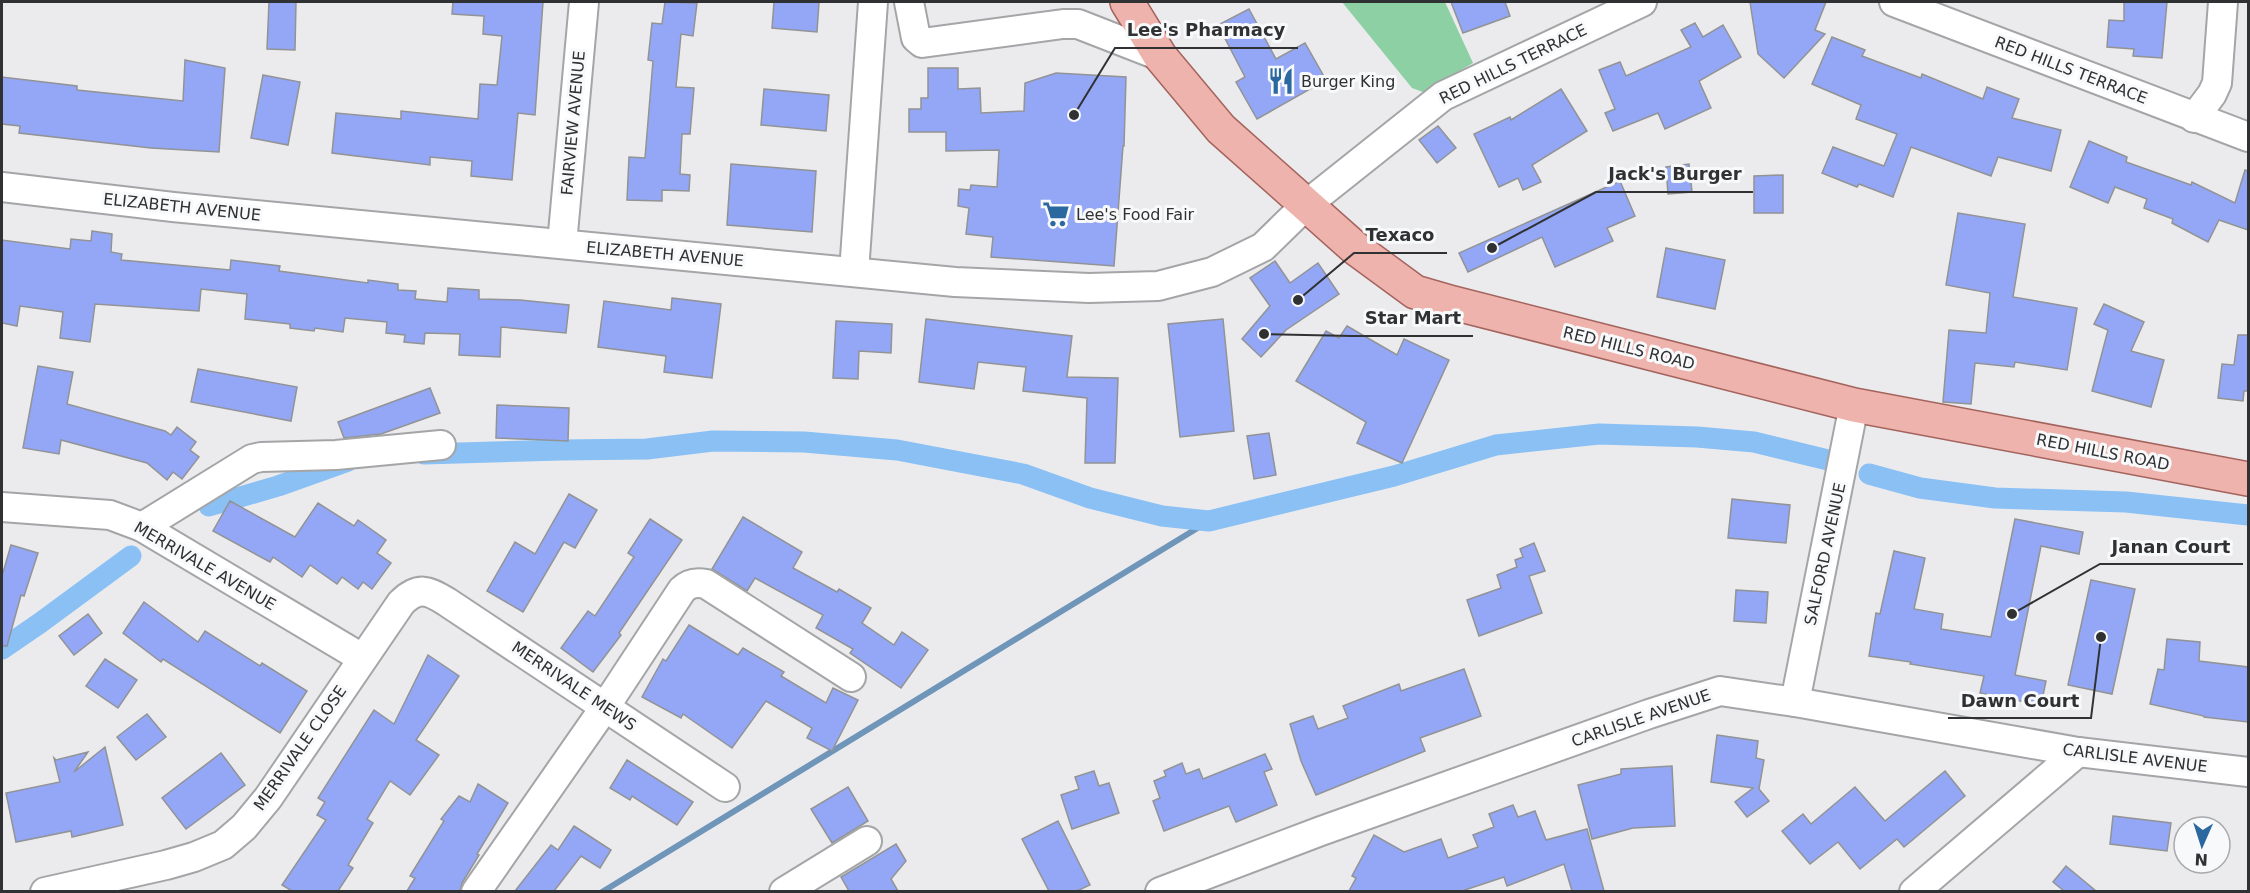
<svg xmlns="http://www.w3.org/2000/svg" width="2250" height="893" font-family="'DejaVu Sans',sans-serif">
<rect width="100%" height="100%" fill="#ebebee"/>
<polygon fill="#8dd0a3" points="1342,2 1445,2 1473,63 1423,92 1412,88"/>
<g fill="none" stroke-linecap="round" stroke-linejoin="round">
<polyline stroke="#6f95b9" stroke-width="6" points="602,892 1209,521"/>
<g stroke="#8ac0f3" stroke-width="21">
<polyline points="424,454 561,450 647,449 713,441 804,442 897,450 1023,474 1090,498 1162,516 1209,521 1394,476 1496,445 1599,434 1697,437 1754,442 1828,460"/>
<polyline points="1869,474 1920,488 1995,498 2126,502 2248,515"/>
<polyline points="209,506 278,486 348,461"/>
<polyline points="2,649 40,623 131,556"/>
</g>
</g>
<g fill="#93a7f6" stroke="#929395" stroke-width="1.5">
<polygon points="269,2 296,2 295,50 267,49"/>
<polygon points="453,2 543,2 535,115 518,113 512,180 471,176 472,161 430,157 430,165 332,153 336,113 401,119 401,111 478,119 480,84 497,85 502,36 483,34 484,16 452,14"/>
<polygon points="665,2 697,3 693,36 681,34 676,87 694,88 690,134 682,134 680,174 690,175 689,191 662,190 662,201 627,200 629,157 645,158 653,61 648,60 652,23 662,24"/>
<polygon points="774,2 819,2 817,32 772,28"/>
<polygon points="1451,2 1505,2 1510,16 1463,33"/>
<polygon points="1750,2 1826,2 1815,30 1825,34 1784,78 1758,54"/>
<polygon points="2124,2 2167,2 2162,58 2133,56 2134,49 2107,47 2109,20 2124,21"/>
<polygon points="1249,9 1276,59 1305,43 1326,80 1257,119 1236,82 1245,77 1218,25"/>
<polygon points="1695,23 1703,37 1723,25 1741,57 1699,81 1711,108 1665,129 1658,113 1613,131 1605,113 1615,109 1599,70 1620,62 1626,76 1691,47 1681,30"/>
<polygon points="1832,37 1865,50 1862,56 1921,78 1922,74 1983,99 1987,87 2019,99 2012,118 2061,130 2051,171 1998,157 1991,176 1911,147 1893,197 1859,184 1857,187 1822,173 1833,147 1884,166 1897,134 1856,119 1861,105 1812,84"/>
<polygon points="185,60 225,68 219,152 151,148 19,133 20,126 2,124 2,77 77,86 77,90 183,101"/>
<polygon points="928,68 958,68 958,89 980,88 981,113 1024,111 1025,83 1056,73 1126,77 1124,146 1123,146 1114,266 991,257 993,237 966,234 969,208 958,206 959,189 970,190 971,185 997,187 999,150 946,151 946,132 909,132 909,109 921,109 921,98 928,98"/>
<polygon points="263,75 300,82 288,145 251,138"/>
<polygon points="764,89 829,95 826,131 761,125"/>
<polygon points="1561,89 1587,131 1532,165 1541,182 1523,190 1518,178 1499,187 1474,134 1510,117 1511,120"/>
<polygon points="1438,126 1456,148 1437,163 1419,140"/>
<polygon points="2089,141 2127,157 2126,162 2191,185 2192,182 2235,203 2245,170 2248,171 2248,230 2219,220 2208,242 2172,223 2173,219 2144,208 2147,199 2115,187 2108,203 2070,187"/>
<polygon points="731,164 816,171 812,232 727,225"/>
<polygon points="1689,164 1692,192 1668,194 1666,167"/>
<polygon points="1783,175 1783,213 1754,213 1754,176"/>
<polygon points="1620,181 1635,216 1607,228 1613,241 1555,267 1542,237 1468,272 1459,253"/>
<polygon points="1958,213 2025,224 2013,297 2077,308 2067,370 2015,362 2014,367 1975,363 1971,404 1943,402 1949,330 1986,333 1990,293 1946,285"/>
<polygon points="92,231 112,234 111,252 122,254 121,260 230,270 231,260 280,266 279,271 368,283 368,280 398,284 398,290 416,291 415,299 447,302 448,288 479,290 479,299 520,300 569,305 566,333 501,327 500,357 459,355 460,334 425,333 424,344 404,342 405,335 386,333 387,322 345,318 343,332 315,328 314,331 290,328 290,324 245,319 247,294 201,289 199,311 95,304 90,342 60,338 63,312 20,306 17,326 2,323 2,240 70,249 71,239 91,241"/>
<polygon points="1666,248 1725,260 1715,309 1657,297"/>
<polygon points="1275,261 1290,283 1318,263 1339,294 1286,330 1261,357 1242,339 1270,306 1250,278"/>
<polygon points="672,298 721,304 712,378 664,372 666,356 598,347 604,301 671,310"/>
<polygon points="2104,304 2144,322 2131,351 2164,360 2151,407 2092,391 2108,330 2094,324"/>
<polygon points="926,319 1072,336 1067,377 1118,378 1115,463 1085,463 1087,398 1023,391 1026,367 978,362 974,389 919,382"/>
<polygon points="1223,319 1234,431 1180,437 1168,324"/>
<polygon points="836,321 892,324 891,353 859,351 858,379 833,378"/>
<polygon points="1347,326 1397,355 1404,339 1449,360 1402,463 1357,443 1366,422 1296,381 1326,331 1339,338"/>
<polygon points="2238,335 2248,335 2248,391 2244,391 2243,401 2218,398 2222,364 2234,365"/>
<polygon points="38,366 73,372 67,404 165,431 171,435 177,427 196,442 190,450 199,457 182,479 173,472 167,480 147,463 61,440 59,454 23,448"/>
<polygon points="198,369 297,387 291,421 191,402"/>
<polygon points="430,388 440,413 381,434 344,438 338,422"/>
<polygon points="497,405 569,408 568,441 496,438"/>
<polygon points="1269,433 1276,475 1254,479 1247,436"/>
<polygon points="569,494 597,510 575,548 564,542 523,612 487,591 515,542 535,554"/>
<polygon points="1732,499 1790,505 1786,543 1728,538"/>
<polygon points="230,501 295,537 318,503 354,526 358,520 386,540 377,553 391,563 372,589 363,582 358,589 342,577 337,584 310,565 302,577 273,557 270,562 213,531"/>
<polygon points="743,517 802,552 793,568 837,592 839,589 871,608 862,623 894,645 902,632 928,650 901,688 850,653 853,649 816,628 823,615 755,578 747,591 712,569"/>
<polygon points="650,519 682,540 619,633 621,635 593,672 561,648 588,611 595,616 634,557 628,553"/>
<polygon points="2015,519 2083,532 2079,554 2041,546 2015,675 2046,681 2041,705 1980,693 1984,676 1910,664 1911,662 1869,656 1876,613 1880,614 1894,551 1925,558 1914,609 1943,614 1941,629 1991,637"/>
<polygon points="1534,543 1545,571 1529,576 1542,613 1479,636 1467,600 1501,588 1497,575 1517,567 1515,560 1523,557 1520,549"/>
<polygon points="11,545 38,553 24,596 21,595 7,646 2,646 2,576"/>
<polygon points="2091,580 2135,589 2112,694 2068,685"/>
<polygon points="1736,590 1768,592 1766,623 1734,621"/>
<polygon points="144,602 198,642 205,631 260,666 262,663 307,691 280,733 163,659 161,662 123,633"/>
<polygon points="88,614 102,633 74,655 59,636"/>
<polygon points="689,625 738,655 743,648 784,672 781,676 826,703 833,688 858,700 832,751 807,738 812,728 766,701 732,748 683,714 681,718 642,697 663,659 666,661"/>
<polygon points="2167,639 2200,642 2199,661 2248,667 2248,722 2204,717 2204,716 2150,704 2158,669 2164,670"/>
<polygon points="428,655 459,676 416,740 439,755 410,795 390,781 367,819 373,823 348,865 353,868 338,891 292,891 282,885 326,820 317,815 325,802 318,798 374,710 394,724"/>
<polygon points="105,659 137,680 118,708 86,686"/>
<polygon points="1464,669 1481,716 1420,738 1425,751 1316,795 1301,761 1290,724 1313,716 1318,729 1348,718 1343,706 1399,684 1401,691"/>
<polygon points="147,714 166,737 136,760 117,737"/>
<polygon points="1717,735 1758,741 1756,758 1764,760 1759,789 1769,801 1747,817 1735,802 1753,788 1711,782"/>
<polygon points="105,747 123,825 72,837 71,831 16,842 6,793 60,782 54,758 56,760 88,752 74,772"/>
<polygon points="221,753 245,785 186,829 162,798"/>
<polygon points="1265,754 1272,769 1264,772 1277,805 1236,822 1229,806 1164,831 1153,801 1160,798 1154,781 1166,776 1164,771 1182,763 1186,774 1199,769 1203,779"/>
<polygon points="627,760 693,802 677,825 632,796 630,800 610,788"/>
<polygon points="1672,766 1675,826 1633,828 1592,839 1578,785 1621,774 1621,769"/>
<polygon points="1094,771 1099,786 1109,783 1119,813 1072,829 1061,795 1079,789 1075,777"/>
<polygon points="1945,771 1965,796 1904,847 1897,839 1860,869 1838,842 1810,864 1782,831 1803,814 1811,824 1855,787 1885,821"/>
<polygon points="478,784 508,803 477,854 479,855 462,883 460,891 407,891 415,878 410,876 444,821 441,819 459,796 470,802"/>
<polygon points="848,787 868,821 832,843 811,809"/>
<polygon points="1513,805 1518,817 1535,811 1546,840 1587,829 1604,891 1572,891 1564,864 1507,886 1504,877 1462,891 1349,891 1356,878 1352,876 1374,835 1404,852 1441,839 1448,858 1478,847 1473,835 1494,827 1489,814"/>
<polygon points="2113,816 2171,823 2167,851 2110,844"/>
<polygon points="1058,821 1090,885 1077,891 1049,891 1022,839"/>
<polygon points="574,826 611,850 600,868 581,856 554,891 515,891 551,845 558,850"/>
<polygon points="896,844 906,861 891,879 898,891 849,891 841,877"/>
<polygon points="2066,866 2096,891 2064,891 2053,882"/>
</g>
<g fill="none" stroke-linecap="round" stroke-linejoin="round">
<defs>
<g id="minor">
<polyline points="909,2 916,38 922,43 1063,24 1078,24 1160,56"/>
<polyline points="1894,2 2248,137"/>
<polyline points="2194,118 2212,94 2217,83 2223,2"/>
<polyline points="2,187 173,207 955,282 1089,288 1158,286 1212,272 1263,247 1306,205 1443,96 1642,2"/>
<polyline points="562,244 584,2"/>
<polyline points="854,272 873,2"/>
<polyline points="2,507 110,515 142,527 362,658"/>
<polyline points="142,527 252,459 261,457 336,455 441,445"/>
<polyline points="1795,702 1854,405"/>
<path d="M45 892 166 865 194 857 223 845 244 827 268 798 401 603C418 586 428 590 447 602L725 787"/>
<path d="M476 892 605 707 682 590C689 583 696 582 706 584L851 677"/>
<polyline points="784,892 867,841"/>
<polyline points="1160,892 1321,831 1649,714 1720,691 1795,702 2078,752 2248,772"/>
<polyline points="1914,892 2078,752"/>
</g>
<polyline id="major" points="1127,2 1160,56 1221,129 1355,248 1415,292 1453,303 1854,405 2248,479"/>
</defs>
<use href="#minor" stroke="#a4a5a7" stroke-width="32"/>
<use href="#major" stroke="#a4645d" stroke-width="36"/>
<use href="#minor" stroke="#fff" stroke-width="28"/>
<use href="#major" stroke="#eeb3ac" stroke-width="33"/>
</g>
<defs>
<symbol id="restaurant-bare" viewBox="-9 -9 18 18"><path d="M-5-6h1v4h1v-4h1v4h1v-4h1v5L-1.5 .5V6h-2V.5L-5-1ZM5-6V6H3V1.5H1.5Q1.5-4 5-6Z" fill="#2b689f" stroke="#f8f9fb" stroke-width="2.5" paint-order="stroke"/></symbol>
<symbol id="supermarket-bare" viewBox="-9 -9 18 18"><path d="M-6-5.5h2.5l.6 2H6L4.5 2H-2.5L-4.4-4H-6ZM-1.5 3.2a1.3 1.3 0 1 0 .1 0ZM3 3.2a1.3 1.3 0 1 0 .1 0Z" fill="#2b689f" stroke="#f8f9fb" stroke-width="2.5" paint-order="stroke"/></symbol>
</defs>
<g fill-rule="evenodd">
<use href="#restaurant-bare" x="1262" y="62" width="38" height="38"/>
<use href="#supermarket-bare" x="1037" y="195" width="38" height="38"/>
</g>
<g text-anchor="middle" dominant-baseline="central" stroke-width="6" stroke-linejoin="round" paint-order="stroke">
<g font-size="16" fill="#303132" stroke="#f8f9fb">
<text transform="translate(1513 64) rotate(-26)">RED HILLS TERRACE</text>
<text transform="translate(2071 70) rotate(21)">RED HILLS TERRACE</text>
<text transform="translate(573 123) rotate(-85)">FAIRVIEW AVENUE</text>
<text transform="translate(182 207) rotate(6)">ELIZABETH AVENUE</text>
<text transform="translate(665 254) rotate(5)">ELIZABETH AVENUE</text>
<text transform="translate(1629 348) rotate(14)">RED HILLS ROAD</text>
<text transform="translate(2103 452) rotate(11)">RED HILLS ROAD</text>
<text transform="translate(1825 554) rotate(-78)">SALFORD AVENUE</text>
<text transform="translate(205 566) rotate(30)">MERRIVALE AVENUE</text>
<text transform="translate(574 686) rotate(34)">MERRIVALE MEWS</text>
<text transform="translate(1641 718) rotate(-19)">CARLISLE AVENUE</text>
<text transform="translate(300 748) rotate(-55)">MERRIVALE CLOSE</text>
<text transform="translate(2135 758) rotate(7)">CARLISLE AVENUE</text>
</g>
<g font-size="16" fill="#303132" stroke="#f8f9fb" text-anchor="start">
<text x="1301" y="81">Burger King</text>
<text x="1076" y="214">Lee's Food Fair</text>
</g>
</g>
<path fill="none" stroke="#303132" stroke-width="2" d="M1074 115L1115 48H1298M1492 248L1596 192H1753M1298 300L1354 253H1447M1264 334L1352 336H1473M2012 614L2100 564H2243M2101 637L2091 718H1948"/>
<g fill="#303132" stroke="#f8f9fb" stroke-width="2">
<circle cx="1074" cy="115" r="6"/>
<circle cx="1492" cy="248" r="6"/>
<circle cx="1298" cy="300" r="6"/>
<circle cx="1264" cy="334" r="6"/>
<circle cx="2012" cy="614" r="6"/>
<circle cx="2101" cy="637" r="6"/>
</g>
<g font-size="18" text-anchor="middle" font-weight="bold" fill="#303132" stroke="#f8f9fb" stroke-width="6" stroke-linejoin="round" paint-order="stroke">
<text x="1206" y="36">Lee's Pharmacy</text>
<text x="1675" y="180">Jack's Burger</text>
<text x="1400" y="241">Texaco</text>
<text x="1413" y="324">Star Mart</text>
<text x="2171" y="553">Janan Court</text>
<text x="2020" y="707">Dawn Court</text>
</g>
<rect width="2250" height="893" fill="none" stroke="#303132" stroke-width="6"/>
<g transform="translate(2202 845) rotate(183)"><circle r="28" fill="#f8f9fb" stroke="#a8a9ab" stroke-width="1.5"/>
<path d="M0-4.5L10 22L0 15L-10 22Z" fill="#2b689f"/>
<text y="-9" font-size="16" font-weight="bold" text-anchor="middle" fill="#303132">N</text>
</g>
</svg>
